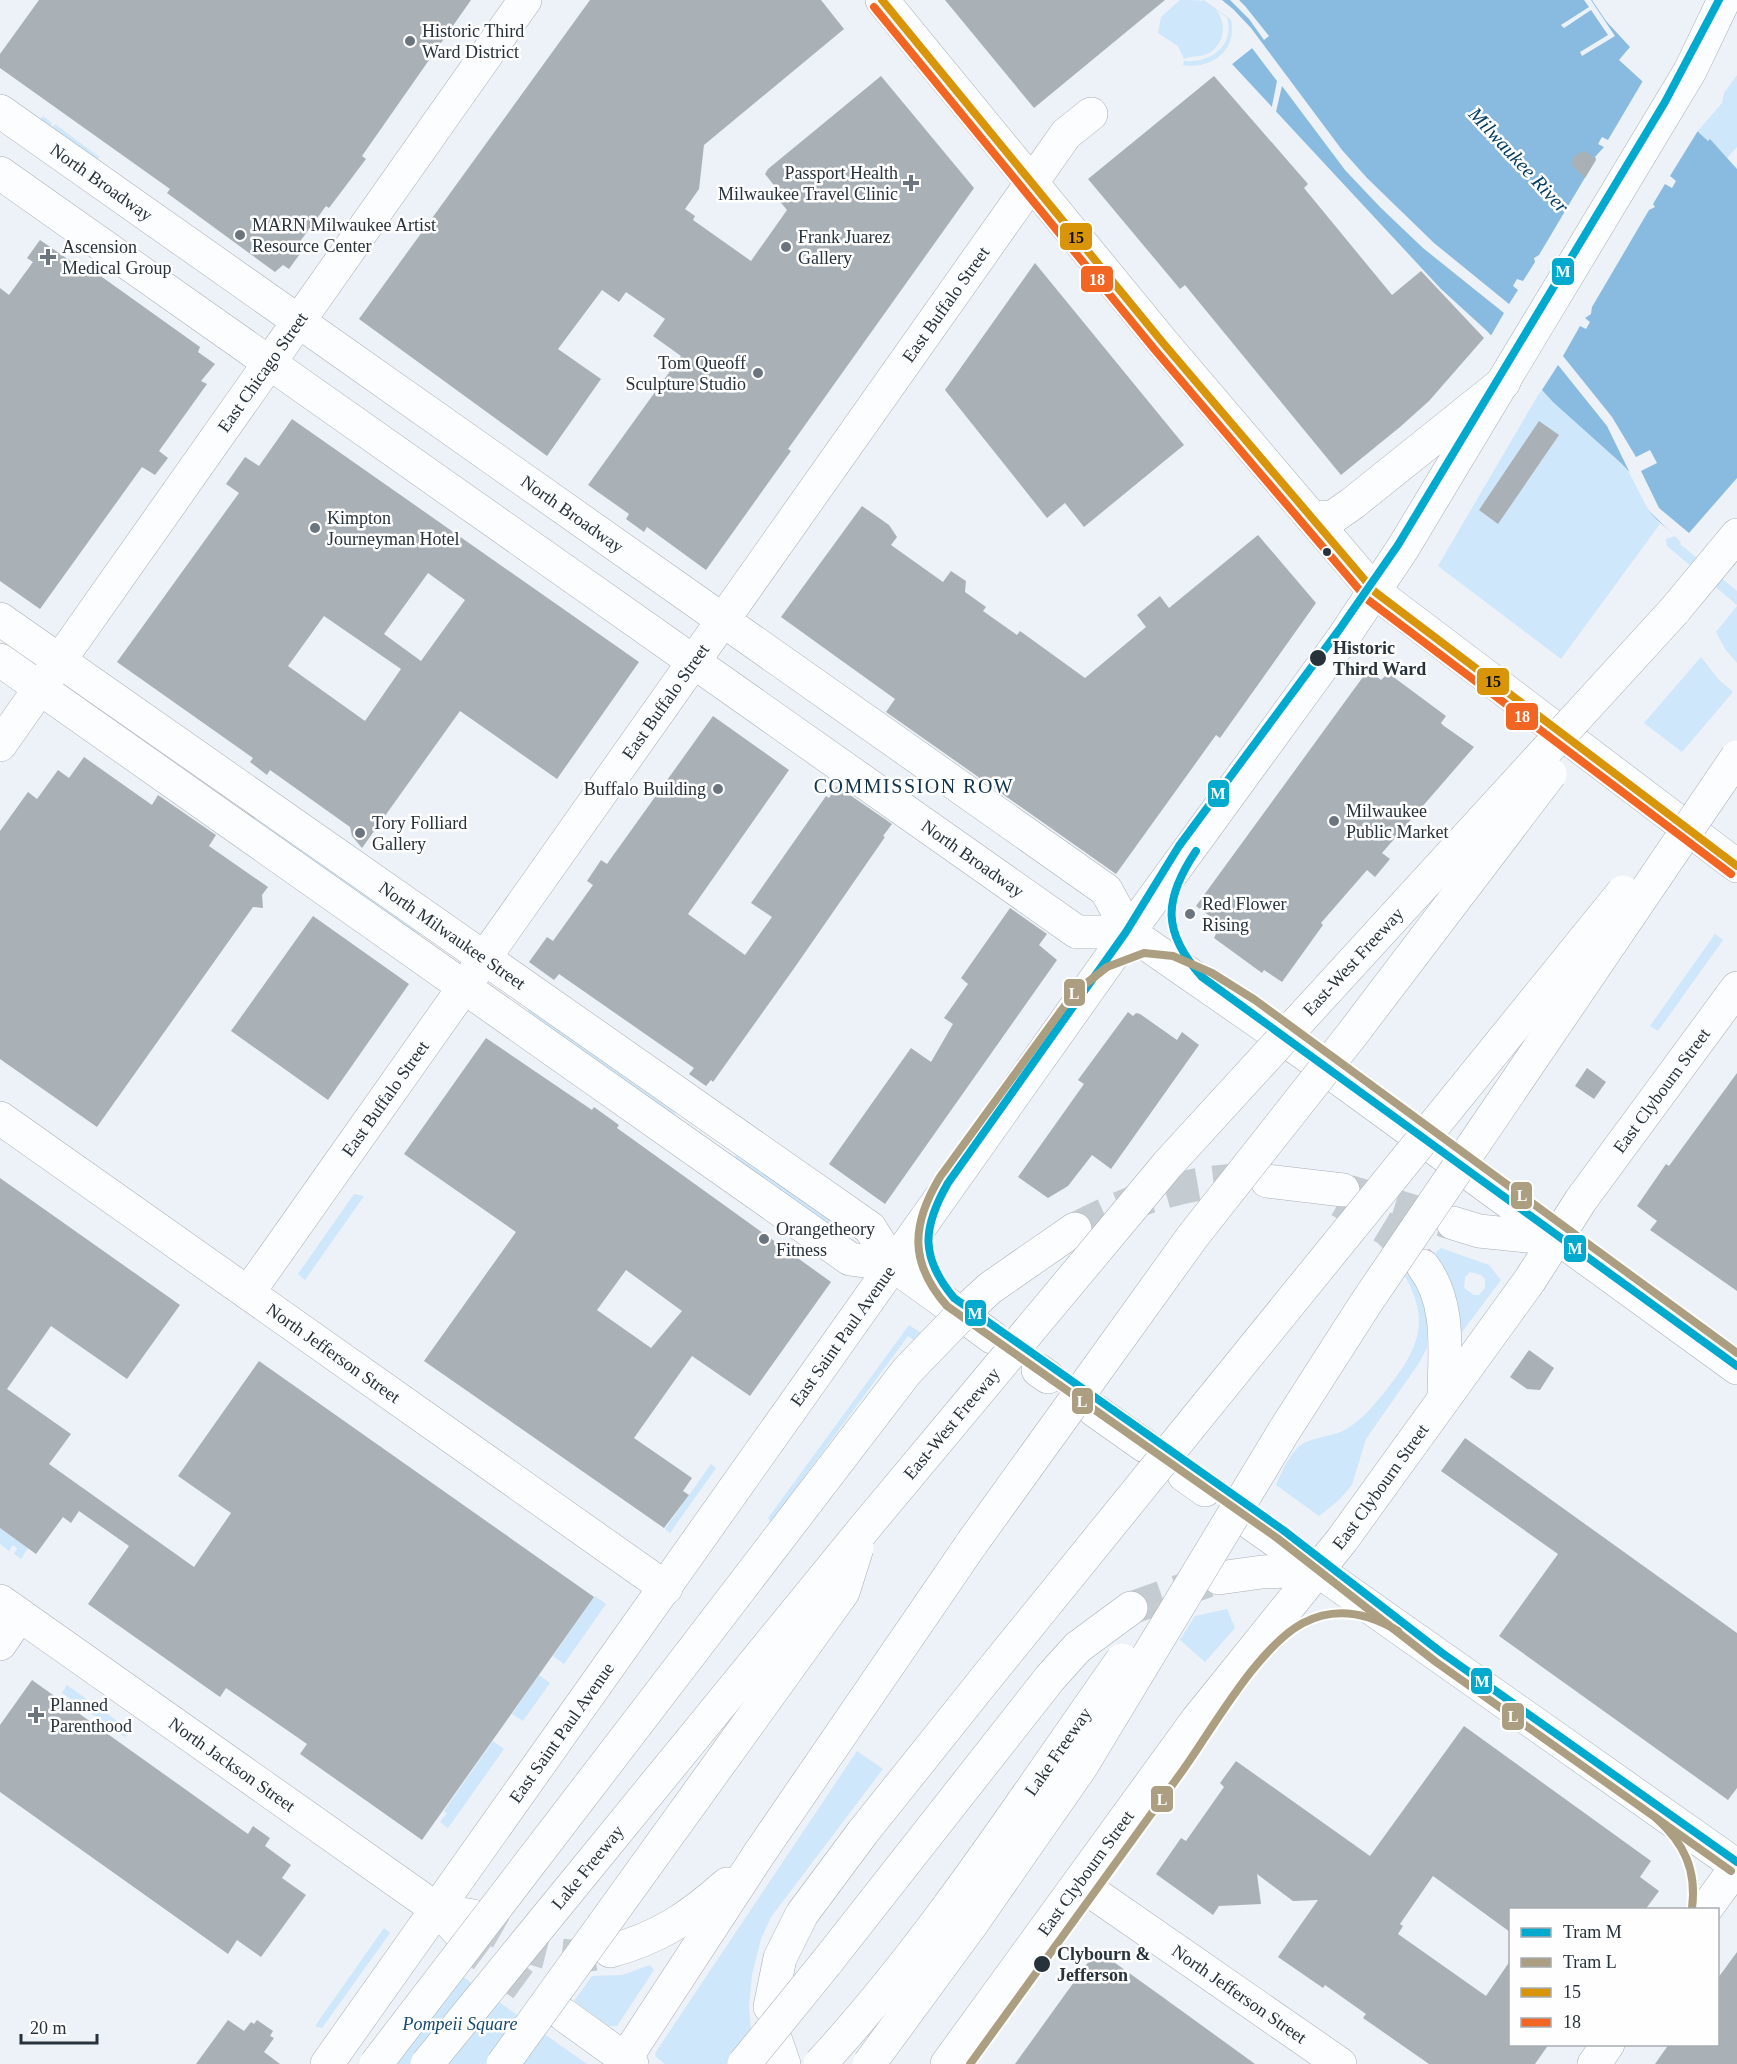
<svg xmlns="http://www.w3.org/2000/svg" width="1737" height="2064" font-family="'Times New Roman',serif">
<rect width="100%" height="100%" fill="#ecf2f7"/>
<g fill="#cfe7fa" fill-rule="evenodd">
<path d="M1180 0C1187 0 1198 0 1204 1 1225 9 1230 38 1211 52 1202 58 1193 55 1184 59L1178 46 1158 33 1161 17Z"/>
<path d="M1227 17 1231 20C1238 50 1211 70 1183 65L1184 61C1211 63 1235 46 1227 17Z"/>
<polygon points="1737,75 1737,147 1727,158 1710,140 1708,142 1697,132 1722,103 1724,93"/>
<polygon points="43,116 52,123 51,126 53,127 55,124 99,157 95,164 37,123"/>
<path d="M1541 390 1622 464C1638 482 1643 507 1660 524L1561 659 1438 566Z"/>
<polygon points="1675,536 1737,588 1737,605 1667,546 1666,539"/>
<polygon points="1737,606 1737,663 1725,649 1716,632"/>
<polygon points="1701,657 1719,680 1733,692 1682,752 1644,723"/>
<polygon points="249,809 421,933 419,935 245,816"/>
<polygon points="1715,934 1723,940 1658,1031 1650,1026"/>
<polygon points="530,1009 677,1110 672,1117 528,1012"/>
<polygon points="738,1153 844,1228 842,1233 733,1159"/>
<polygon points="354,1194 364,1196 305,1280 298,1274"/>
<path d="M1441 1248 1489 1265 1501 1280 1462 1332 1460 1333 1451 1284 1435 1253ZM1470 1272 1481 1275 1485 1279V1288L1479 1295H1474L1464 1288 1465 1277Z"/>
<path d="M1413 1270 1427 1298V1348L1419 1363 1366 1439 1352 1485 1338 1501 1319 1516 1276 1485C1281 1473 1292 1449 1304 1443 1318 1436 1334 1437 1348 1428 1364 1418 1375 1404 1387 1389 1418 1350 1431 1322 1405 1276Z"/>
<polygon points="909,1325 924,1335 918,1343 908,1336 771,1522 768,1518"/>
<polygon points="711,1464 716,1468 670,1533 665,1529"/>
<polygon points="0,1528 28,1548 21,1559 14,1554 17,1548 13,1545 9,1551 0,1544"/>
<polygon points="595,1596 606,1604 564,1664 553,1656"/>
<polygon points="1227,1609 1235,1628 1205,1662 1180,1640 1195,1616"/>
<polygon points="539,1675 550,1683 523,1721 512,1714"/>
<polygon points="67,1685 130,1730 125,1737 62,1693"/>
<polygon points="493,1741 504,1749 448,1828 440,1822 447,1813 444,1811"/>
<polygon points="857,1751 883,1769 771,1917 761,1939 752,1975 749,2006 751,2029 730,2064 665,2064 656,2057 655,2053"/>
<polygon points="384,1928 390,1933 322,2028 315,2026"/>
<polygon points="650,1965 654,1970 617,2026 609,2026 574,2001 592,1976 622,1975"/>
<polygon points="452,1969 587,2064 380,2064"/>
</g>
<polygon fill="#89bbe1" points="1203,0 1592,0 1606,21 1630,47 1619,60 1708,141 1710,139 1737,169 1737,588 1657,520 1648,510 1633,476 1622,464 1553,402 1487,331 1441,289 1232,64 1252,48 1232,27 1231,20"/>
<g fill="#ecf2f7">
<polygon points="1203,0 1222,0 1233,9 1251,28 1342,150 1367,178 1434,243 1509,304 1518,290 1513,286 1517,279 1523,281 1535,262 1534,258 1539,255 1596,159 1595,157 1604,147 1598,144 1602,137 1608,140 1644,79 1699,129 1670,176 1676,181 1672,188 1665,184 1653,204 1655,207 1649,210 1592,307 1591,314 1585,318 1590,322 1586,329 1580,326 1563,356 1612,417 1636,457 1650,450 1657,463 1641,471 1659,508 1689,533 1737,478 1737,591 1680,544 1681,542 1648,510 1607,426 1558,365 1540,393 1489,339 1504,313 1423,248 1380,207 1345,170 1282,86 1275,116 1271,111 1277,81 1252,48 1232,64 1230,61 1247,48 1232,32 1231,20"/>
<polygon points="1230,0 1239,0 1245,6 1269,36 1264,40 1249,19"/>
<polygon points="1584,0 1591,0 1615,36 1582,56 1580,52 1608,35 1591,10 1564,28 1561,25 1589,7"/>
</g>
<g fill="#a9b1b7" fill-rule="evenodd">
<polygon points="39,0 471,0 362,156 366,159 329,208 326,206 296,247 302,251 289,269 283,265 275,272 167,193 170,189 0,68 0,54"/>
<polygon points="590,0 821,0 844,29 704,145 699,189 685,209 695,216 693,220 751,261 787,210 772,192 777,189 765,174 768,169 881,76 974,188 788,449 791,451 706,570 647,527 644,532 626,519 629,514 588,485 681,356 653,336 665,319 626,292 619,302 602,290 558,349 601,379 547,456 359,319"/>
<polygon points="945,0 1165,0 1034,108"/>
<polygon points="1214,76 1308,184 1304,188 1392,295 1421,271 1484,338 1429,401 1400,427 1341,475 1185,285 1180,289 1088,179"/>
<polygon points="1585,151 1596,160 1585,178 1571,164 1575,155"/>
<polygon points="40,240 85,271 88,267 200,347 198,352 215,364 201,381 207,384 159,451 168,458 155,475 142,467 40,609 0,581 0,288 9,295 33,262 27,258"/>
<polygon points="1035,263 1184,445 1084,527 1065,503 1047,518 945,390"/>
<path d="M292 419 639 662 557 779 460 711 362 848 352 836 350 827 270 770 267 775 250 762 253 758 117 662 239 493 226 484 245 457 259 466ZM428 573 465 600 421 661 384 634ZM324 616 401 669 365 721 288 666Z"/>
<polygon points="1539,421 1559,435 1498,524 1479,510"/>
<polygon points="862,506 889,525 897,537 891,545 943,582 951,571 966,581 965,592 986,607 983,611 1017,635 1020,631 1085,678 1146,627 1137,615 1160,596 1169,608 1258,535 1316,603 1220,738 1216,735 1116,874 886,712 895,699 781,617"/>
<polygon points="1368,670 1381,680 1388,673 1446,716 1441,723 1444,726 1474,747 1382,853 1390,859 1375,877 1367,870 1321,923 1323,925 1282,982 1264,970 1262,973 1214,938 1216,934 1207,928 1212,921 1209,919 1211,917 1196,906"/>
<polygon points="713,716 789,770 688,914 745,955 772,917 751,903 826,796 829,798 837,786 892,824 883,836 885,837 795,967 713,1082 711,1080 706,1086 689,1074 694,1068 559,974 554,980 529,962 547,937 553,941 593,885 587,881 601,860 607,864"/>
<polygon points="84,757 152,805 158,795 216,835 209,846 268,887 262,895 263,908 253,907 97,1127 0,1059 0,831 28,792 37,799 58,770 69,778"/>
<polygon points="1010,908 1047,934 1039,945 1057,960 885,1204 829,1164 911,1048 931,1062 953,1024 944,1018 968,984 961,978"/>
<polygon points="313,916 409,984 328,1100 231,1031"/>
<polygon points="1128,1012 1133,1016 1136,1013 1140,1014 1177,1040 1182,1032 1199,1045 1111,1169 1092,1155 1068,1186 1048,1198 1018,1177 1084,1084 1078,1080"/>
<path d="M486 1038 592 1110 594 1107 619 1125 617 1128 831 1282 750 1396 692 1356 634 1438 692 1478 683 1491 689 1495 664 1528 424 1361 516 1232 404 1154ZM626 1270 682 1311 651 1348 597 1310Z"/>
<polygon points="1587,1068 1606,1082 1594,1099 1575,1086"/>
<polygon points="1737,1073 1737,1291 1650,1230 1657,1221 1637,1206 1666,1164 1669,1166"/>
<polygon points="0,1178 180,1305 127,1379 51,1326 7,1389 71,1434 49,1464 194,1567 231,1513 178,1476 259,1361 594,1597 422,1840 300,1754 307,1744 226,1688 220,1697 88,1604 129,1546 79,1511 71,1523 63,1517 36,1554 0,1528"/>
<polygon points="1529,1350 1554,1368 1540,1390 1527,1389 1510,1377"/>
<polygon points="1465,1438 1737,1633 1737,1788 1728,1800 1499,1636 1558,1554 1441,1471"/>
<polygon points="32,1680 248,1834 253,1826 270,1838 265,1846 291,1865 282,1878 306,1895 261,1957 237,1940 228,1954 0,1792 0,1725"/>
<polygon points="1464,1726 1651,1861 1640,1877 1659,1891 1645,1910 1510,1910 1510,1932 1433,1876 1400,1924 1403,1926 1398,1934 1486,1996 1510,1961 1510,2044 1549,2044 1535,2064 1429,2064 1363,2018 1366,2014 1325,1985 1323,1988 1278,1957 1318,1900 1293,1901 1257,1874 1261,1904 1219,1906 1213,1915 1156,1874 1181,1838 1186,1841 1224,1787 1220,1783 1236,1761 1370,1856"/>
<polygon points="1097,1950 1164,1998 1255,2064 1015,2064"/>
<polygon points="1737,1952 1737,2064 1655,2064 1669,2044 1718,2044 1718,1978"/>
<polygon points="228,2020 244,2031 251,2022 254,2024 257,2020 273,2031 270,2036 274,2038 264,2052 280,2064 196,2064"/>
</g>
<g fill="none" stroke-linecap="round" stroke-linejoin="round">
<polyline stroke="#c5ccd1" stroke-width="33" stroke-dasharray="33 16" stroke-linecap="butt" points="460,1933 478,1952 564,2015"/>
<g stroke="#c5ccd1" stroke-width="33" stroke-dasharray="33 16" stroke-linecap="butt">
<polyline points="1348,1191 1451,1223"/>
<polyline points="1340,1201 1388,1230 1423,1266"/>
<path d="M1075 1229C1130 1200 1196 1176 1259 1181"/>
<polyline points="1131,1608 1208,1581"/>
<path d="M473 1916C517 1944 552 1965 606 1952"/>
</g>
<defs>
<g id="minor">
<path id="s1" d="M0 111 1106 890 1129 932"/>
<path id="s2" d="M0 173 1077 932H1129"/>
<path id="s3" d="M0 745 525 0"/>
<polyline points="1129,932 1343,638 1403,548 1690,71 1724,0"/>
<path id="s4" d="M0 1118 666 1588"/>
<path id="s5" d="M248 1293 1066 134 1091 114"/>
<path id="s6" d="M0 1601 438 1910 460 1933"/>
<polyline points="0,1644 20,1615"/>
<path id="s7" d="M1079 1883 1340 2064"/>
<polyline points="564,2015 632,2064"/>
<path id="s8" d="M327 2064 893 1265"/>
</g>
<g id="major">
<polyline points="882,0 1163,343 1375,592 1737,866"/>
<polyline points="1312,518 1333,517 1353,503 1504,382"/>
<path id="s9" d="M0 619 870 1228 893 1265 950 1306"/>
<polyline points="0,660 850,1259 893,1265"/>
<polyline points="893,1265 1129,932 1305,1054 1737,1368"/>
<polyline points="973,1323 992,1337"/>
<polyline points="1038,1370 1048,1377"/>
<polyline points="1094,1410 1145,1446"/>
<polyline points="1184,1475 1205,1490"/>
<polyline points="1252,1524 1737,1866"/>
<polyline points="1705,1910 1737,1866"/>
<path id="s10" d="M947 2064 1197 1720 1342 1540 1530 1280 1581 1200 1737 988"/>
<polyline points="1594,2064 1608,2044"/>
</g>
<g id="highway">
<polyline points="1674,611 1737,535"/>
<polyline points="1267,1181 1343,1190"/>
<polyline points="1453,1223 1479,1231 1556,1239"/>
<path d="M1423 1266C1452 1304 1444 1354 1444 1399"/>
<polyline points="964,1312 990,1288 1075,1229"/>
<polyline points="1219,1578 1262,1572 1316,1570"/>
<polyline points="438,1910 473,1916"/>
<path d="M610 1951C659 1938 690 1917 727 1884"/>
<polyline points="826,1963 1050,1678 1078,1647 1131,1608"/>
<polyline points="770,2007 780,1958 802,1914 863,1832 986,1678"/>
<polyline points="776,2041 784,2064"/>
<polyline points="625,2059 759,1854 972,1543"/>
</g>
</defs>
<use href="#minor" stroke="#a8afb5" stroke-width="34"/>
<use href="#major" stroke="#a8afb5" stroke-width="34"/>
<use href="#highway" stroke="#a8afb5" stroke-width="34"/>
<use href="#minor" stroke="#fcfdfe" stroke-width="33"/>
<use href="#major" stroke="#fcfdfe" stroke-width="33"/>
<use href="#highway" stroke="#fcfdfe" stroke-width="33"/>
<defs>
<g id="highway-bridge">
<polyline points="972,1543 1193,1236 1350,1037 1550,774"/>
<polyline points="986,1678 1623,892"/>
<polyline points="376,2064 907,1371 964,1312"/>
<path id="s11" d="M427 2064 862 1531 1168 1164 1674 611"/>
<polyline points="503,2064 843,1592 857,1548"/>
<polyline points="744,2064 826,1963"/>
<path id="s12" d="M820 2064C934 1940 1025 1797 1122 1660"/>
<polyline points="869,2064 971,1925 1081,1767 1284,1431 1366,1303 1737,757"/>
</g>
</defs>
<use href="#highway-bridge" stroke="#a8afb5" stroke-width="34" stroke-linecap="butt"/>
<use href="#highway-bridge" stroke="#fcfdfe" stroke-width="33"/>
<defs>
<polyline id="bus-1" points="882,0 1163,343 1375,592 1737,866"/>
<polyline id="bus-2" points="874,7 1155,350 1368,600 1731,874"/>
</defs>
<use href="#bus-1" stroke="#fefefe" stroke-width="12"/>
<use href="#bus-2" stroke="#fefefe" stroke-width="12"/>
<use href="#bus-1" stroke="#d89509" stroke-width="8"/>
<use href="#bus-2" stroke="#f26522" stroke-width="8"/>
<defs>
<g id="tram-1">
<path d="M1719 0 1665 102 1398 545 1339 630 1179 846 1126 932 948 1183C922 1228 920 1257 954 1298L1283 1530 1442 1653 1737 1862"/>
<path d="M1196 851C1163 900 1162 932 1202 977L1737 1366"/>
</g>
<g id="tram-2">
<path d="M1656 1818C1684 1843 1697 1870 1692 1908"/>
<path d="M1731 1871 1436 1662 1277 1538 947 1306C909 1263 911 1225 940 1177L1074 993 1107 967 1144 953 1173 956 1212 973 1255 1000 1737 1353"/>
<path d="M970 2064C1041 1966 1112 1868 1183 1770 1213 1728 1258 1647 1303 1623 1335 1606 1368 1613 1398 1631"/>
</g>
</defs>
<use href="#tram-1" stroke="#fefefe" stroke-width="12"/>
<use href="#tram-2" stroke="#fefefe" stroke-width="12"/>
<use href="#tram-1" stroke="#00a9ce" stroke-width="8"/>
<use href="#tram-2" stroke="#ac9f81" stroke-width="8"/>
</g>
<g fill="#6c757d" stroke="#fefefe" stroke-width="2">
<circle cx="410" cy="41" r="6"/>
<path d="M908 174h6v6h6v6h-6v6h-6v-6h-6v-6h6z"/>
<circle cx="240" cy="235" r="6"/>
<circle cx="786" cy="247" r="6"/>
<path d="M45 248h6v6h6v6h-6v6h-6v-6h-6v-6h6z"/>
<circle cx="758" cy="373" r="6"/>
<circle cx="315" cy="528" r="6"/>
<circle cx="718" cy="789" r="6"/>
<circle cx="1334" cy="821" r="6"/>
<circle cx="360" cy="833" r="6"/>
<circle cx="1190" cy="914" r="6"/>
<circle cx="764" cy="1239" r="6"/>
<path d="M33 1706h6v6h6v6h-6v6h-6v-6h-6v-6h6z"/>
</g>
<g fill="#27323b" stroke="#fefefe" stroke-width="2">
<circle cx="1327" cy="552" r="5"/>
<circle cx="1318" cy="658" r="9"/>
<circle cx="1042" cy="1964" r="9"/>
</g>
<g text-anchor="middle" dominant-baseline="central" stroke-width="5" stroke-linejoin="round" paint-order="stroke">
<g font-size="18" fill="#27323b" stroke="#fefefe" text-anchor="start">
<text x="422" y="31">Historic Third<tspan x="422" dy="21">Ward District</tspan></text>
<text x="898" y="173" text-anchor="end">Passport Health<tspan x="898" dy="21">Milwaukee Travel Clinic</tspan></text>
<text x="252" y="225">MARN Milwaukee Artist<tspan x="252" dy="21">Resource Center</tspan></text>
<text x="798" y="237">Frank Juarez<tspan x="798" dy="21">Gallery</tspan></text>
<text x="62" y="247">Ascension<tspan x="62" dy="21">Medical Group</tspan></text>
<text x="746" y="363" text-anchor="end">Tom Queoff<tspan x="746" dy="21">Sculpture Studio</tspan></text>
<text x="327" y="518">Kimpton<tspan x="327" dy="21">Journeyman Hotel</tspan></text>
<text x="706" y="789" text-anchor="end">Buffalo Building</text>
<text x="1346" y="811">Milwaukee<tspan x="1346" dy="21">Public Market</tspan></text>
<text x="372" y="823">Tory Folliard<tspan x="372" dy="21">Gallery</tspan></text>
<text x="1202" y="904">Red Flower<tspan x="1202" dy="21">Rising</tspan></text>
<text x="776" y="1229">Orangetheory<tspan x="776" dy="21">Fitness</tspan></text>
<text x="50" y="1705">Planned<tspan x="50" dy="21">Parenthood</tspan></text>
</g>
<g font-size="18" fill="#27323b" stroke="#fefefe">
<text stroke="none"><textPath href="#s1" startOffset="124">North Broadway</textPath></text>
<text stroke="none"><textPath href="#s5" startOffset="1210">East Buffalo Street</textPath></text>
<text stroke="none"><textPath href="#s3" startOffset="456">East Chicago Street</textPath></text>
<text stroke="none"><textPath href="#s1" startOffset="700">North Broadway</textPath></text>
<text stroke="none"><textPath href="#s5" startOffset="724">East Buffalo Street</textPath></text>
<text stroke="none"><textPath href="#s2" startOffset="1190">North Broadway</textPath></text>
<text stroke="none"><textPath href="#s9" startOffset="552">North Milwaukee Street</textPath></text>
<text stroke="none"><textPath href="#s11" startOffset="1440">East-West Freeway</textPath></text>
<text stroke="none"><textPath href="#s10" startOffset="1208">East Clybourn Street</textPath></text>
<text stroke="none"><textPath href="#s5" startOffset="238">East Buffalo Street</textPath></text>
<text stroke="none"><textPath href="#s8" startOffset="892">East Saint Paul Avenue</textPath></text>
<text stroke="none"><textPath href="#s4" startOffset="408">North Jefferson Street</textPath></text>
<text stroke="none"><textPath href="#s11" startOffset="828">East-West Freeway</textPath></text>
<text stroke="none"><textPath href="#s10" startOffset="722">East Clybourn Street</textPath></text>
<text stroke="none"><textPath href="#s8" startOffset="406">East Saint Paul Avenue</textPath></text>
<text stroke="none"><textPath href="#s12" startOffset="393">Lake Freeway</textPath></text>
<text stroke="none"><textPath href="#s6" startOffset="284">North Jackson Street</textPath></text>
<text stroke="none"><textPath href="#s11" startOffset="254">Lake Freeway</textPath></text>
<text stroke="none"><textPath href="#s10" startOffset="236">East Clybourn Street</textPath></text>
<text stroke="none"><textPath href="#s7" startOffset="195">North Jefferson Street</textPath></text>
</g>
<g font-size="18" font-weight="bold" fill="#27323b" stroke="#fefefe" text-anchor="start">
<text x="1333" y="648">Historic<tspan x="1333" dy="21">Third Ward</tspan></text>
<text x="1057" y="1954">Clybourn &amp;<tspan x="1057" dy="21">Jefferson</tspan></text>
</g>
<g font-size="18" font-style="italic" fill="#164a6d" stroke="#fefefe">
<text x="460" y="2024">Pompeii Square</text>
</g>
<g font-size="20" font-style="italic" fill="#053e61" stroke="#fefefe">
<text transform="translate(1519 160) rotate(47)">Milwaukee River</text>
</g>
<g font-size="20" letter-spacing="1.5" fill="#11354e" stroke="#fefefe">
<text x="914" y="786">COMMISSION ROW</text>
</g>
</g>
<g stroke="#fefefe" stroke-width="2">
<rect x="1059" y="222" width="34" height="29" rx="6" fill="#d89509"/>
<rect x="1551" y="257" width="24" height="29" rx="6" fill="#00a9ce"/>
<rect x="1080" y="265" width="34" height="28" rx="6" fill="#f26522"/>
<rect x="1476" y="667" width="34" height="29" rx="6" fill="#d89509"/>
<rect x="1505" y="702" width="34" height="29" rx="6" fill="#f26522"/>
<rect x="1207" y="779" width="23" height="29" rx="6" fill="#00a9ce"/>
<rect x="1063" y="978" width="23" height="29" rx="6" fill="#ac9f81"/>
<rect x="1510" y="1181" width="23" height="29" rx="6" fill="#ac9f81"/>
<rect x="1563" y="1234" width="24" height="29" rx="6" fill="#00a9ce"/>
<rect x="964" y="1299" width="23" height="28" rx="6" fill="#00a9ce"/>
<rect x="1071" y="1387" width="23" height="28" rx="6" fill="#ac9f81"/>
<rect x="1470" y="1667" width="23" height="28" rx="6" fill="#00a9ce"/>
<rect x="1501" y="1702" width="24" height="29" rx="6" fill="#ac9f81"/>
<rect x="1150" y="1785" width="24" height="28" rx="6" fill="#ac9f81"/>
</g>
<g font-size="16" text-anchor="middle" font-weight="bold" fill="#fff">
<text x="1563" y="277">M</text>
<text x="1097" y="285">18</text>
<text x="1522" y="722">18</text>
<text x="1218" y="799">M</text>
<text x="1074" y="999">L</text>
<text x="1522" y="1201">L</text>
<text x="1575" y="1254">M</text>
<text x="975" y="1319">M</text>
<text x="1082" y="1407">L</text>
<text x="1482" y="1687">M</text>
<text x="1513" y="1722">L</text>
<text x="1162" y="1805">L</text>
</g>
<g font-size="16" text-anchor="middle" font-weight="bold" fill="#111">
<text x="1076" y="243">15</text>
<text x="1493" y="687">15</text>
</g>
<rect x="1509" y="1908" width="210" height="138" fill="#fefefe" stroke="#a8acb0" stroke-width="1.5"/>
<rect x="1521" y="1928" width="30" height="9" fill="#00a9ce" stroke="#a8acb0" stroke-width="1.5"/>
<text x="1563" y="1938" font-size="18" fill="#27323b">Tram M</text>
<rect x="1521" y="1958" width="30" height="9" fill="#ac9f81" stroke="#a8acb0" stroke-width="1.5"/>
<text x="1563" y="1968" font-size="18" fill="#27323b">Tram L</text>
<rect x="1521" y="1988" width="30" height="9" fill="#d89509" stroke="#a8acb0" stroke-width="1.5"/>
<text x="1563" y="1998" font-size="18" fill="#27323b">15</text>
<rect x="1521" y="2018" width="30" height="9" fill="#f26522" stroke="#a8acb0" stroke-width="1.5"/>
<text x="1563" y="2028" font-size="18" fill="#27323b">18</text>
<path d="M21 2034v9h76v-9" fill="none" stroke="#27323b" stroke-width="3"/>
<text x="30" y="2034" font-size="18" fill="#27323b" stroke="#fefefe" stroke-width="4.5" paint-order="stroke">20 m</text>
</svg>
